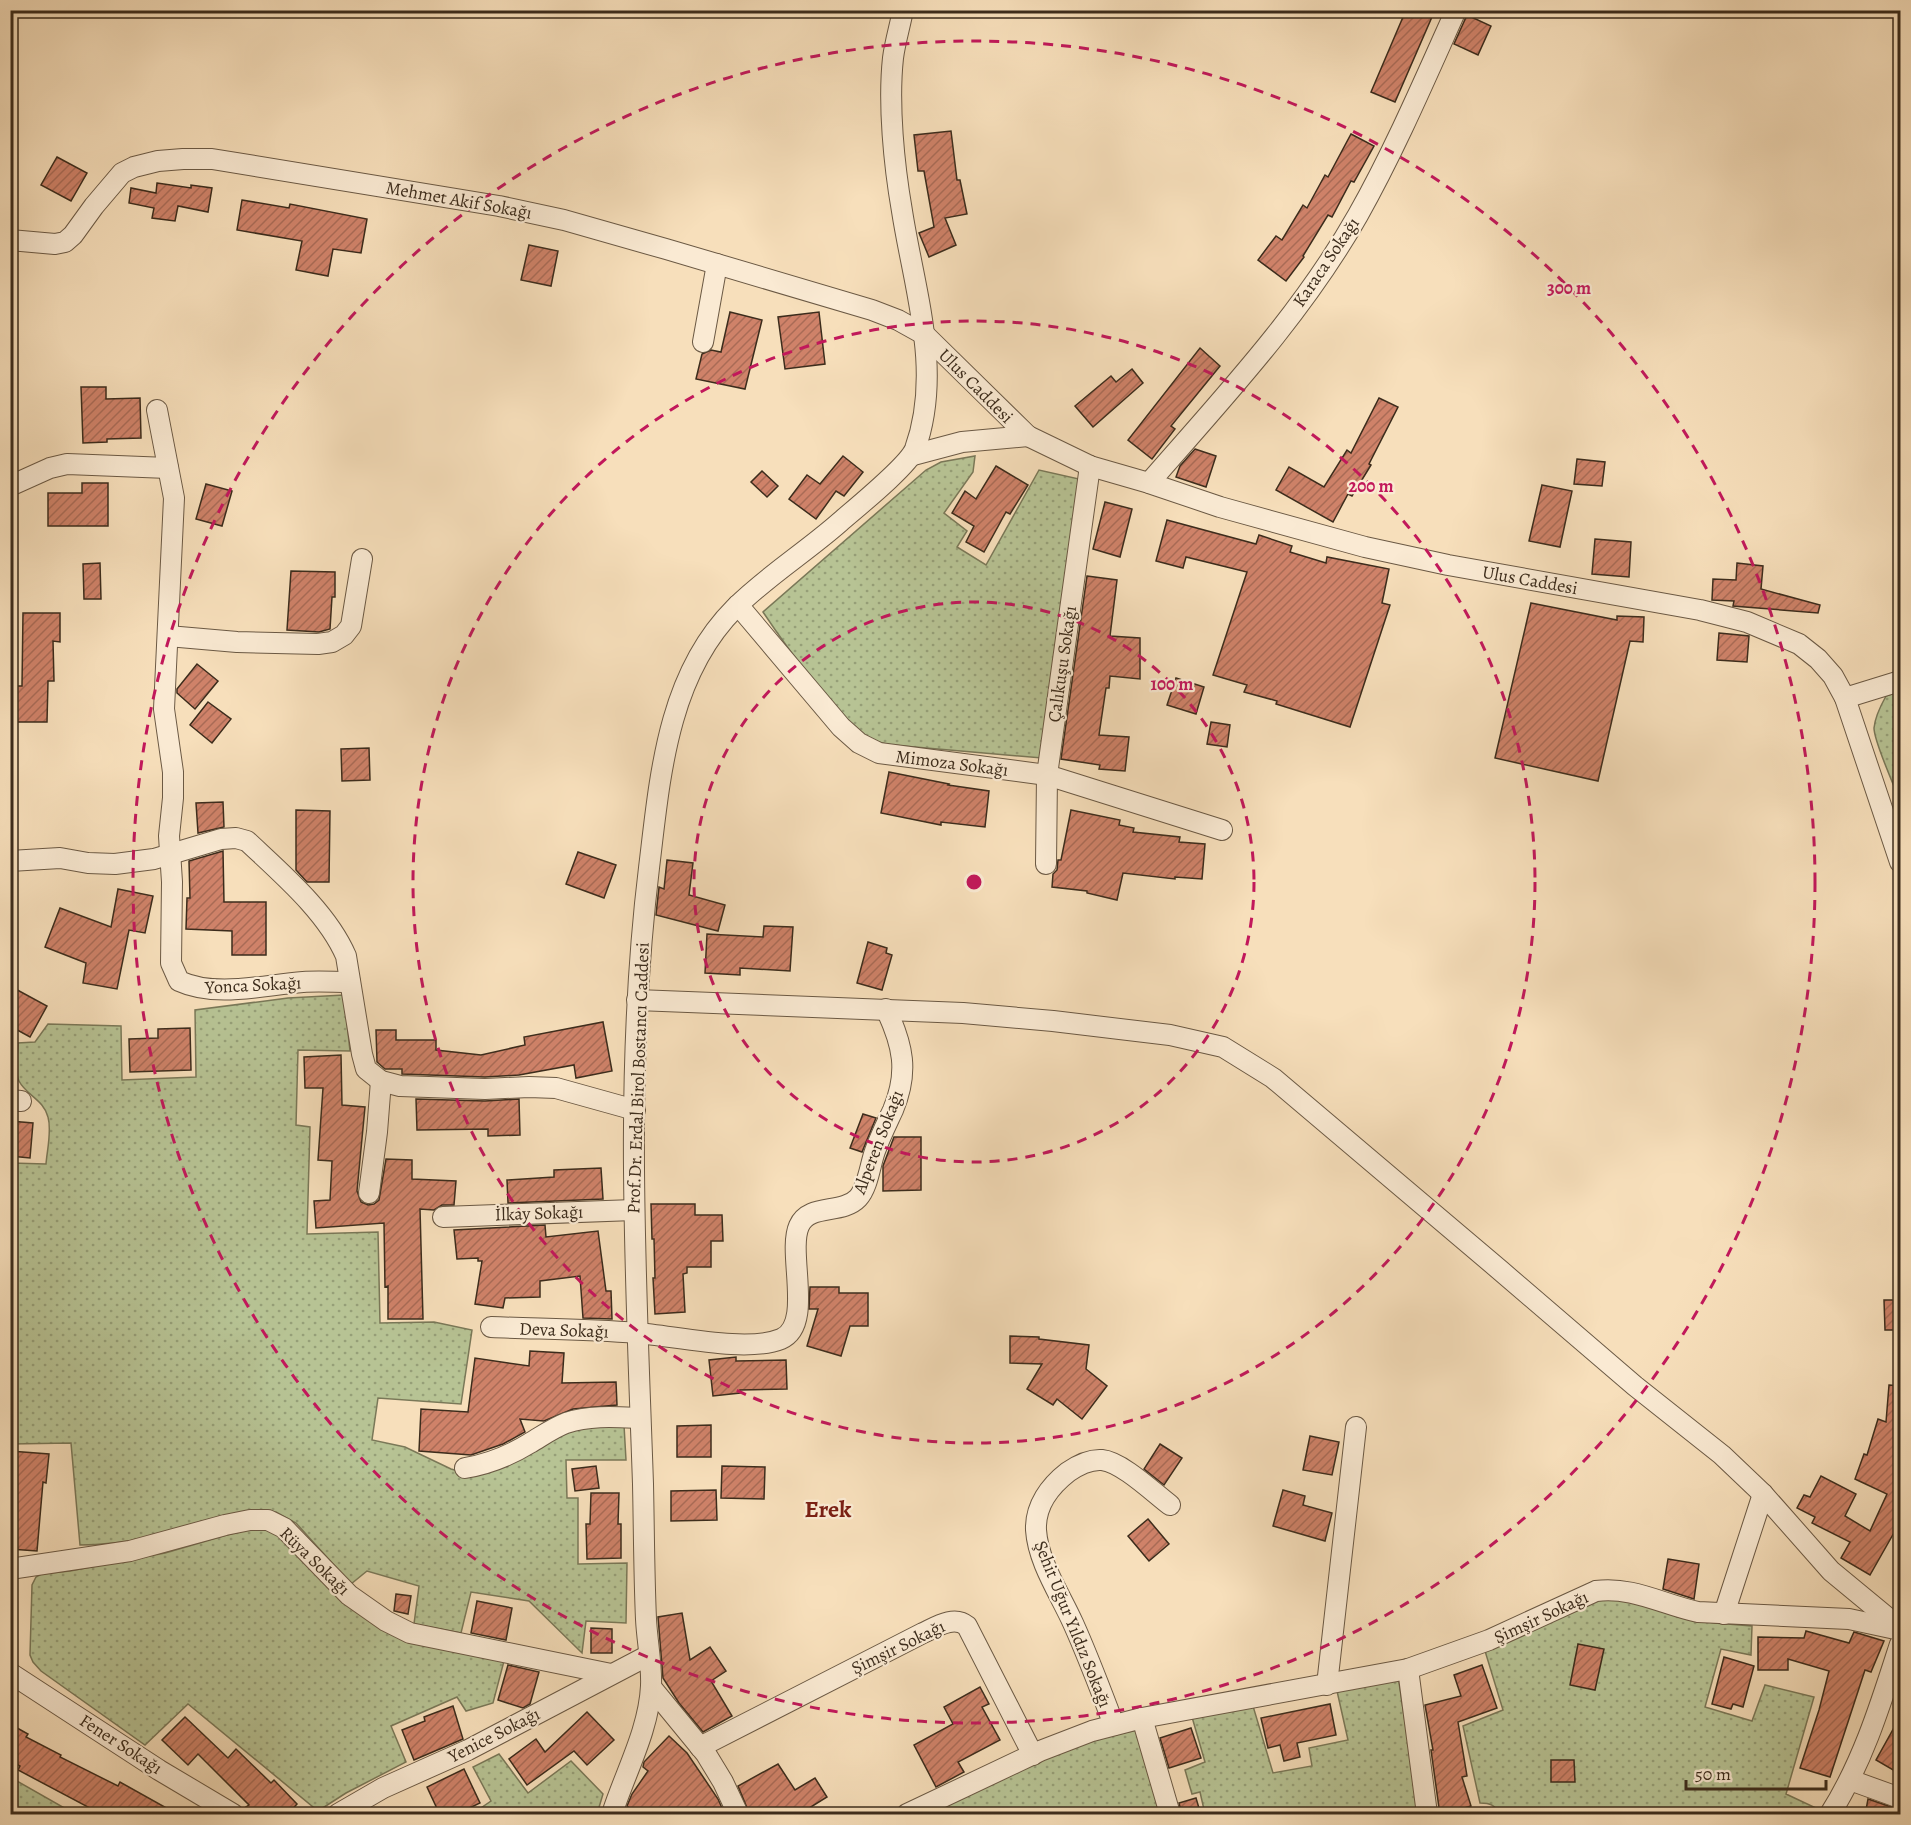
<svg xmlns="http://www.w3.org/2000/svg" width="1911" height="1825" font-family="Alegreya,serif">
<defs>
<pattern id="park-dots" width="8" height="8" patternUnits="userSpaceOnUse" patternTransform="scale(1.5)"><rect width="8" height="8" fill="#b7c394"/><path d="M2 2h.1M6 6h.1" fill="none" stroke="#969f78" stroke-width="1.8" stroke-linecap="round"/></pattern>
<pattern id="building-hatch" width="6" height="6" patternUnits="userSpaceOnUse" patternTransform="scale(1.5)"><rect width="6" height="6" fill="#cf8269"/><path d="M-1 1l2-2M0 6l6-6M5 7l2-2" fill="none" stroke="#a96b56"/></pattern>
</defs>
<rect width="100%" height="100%" fill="#f7dfbb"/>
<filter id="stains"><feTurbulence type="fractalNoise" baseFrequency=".00333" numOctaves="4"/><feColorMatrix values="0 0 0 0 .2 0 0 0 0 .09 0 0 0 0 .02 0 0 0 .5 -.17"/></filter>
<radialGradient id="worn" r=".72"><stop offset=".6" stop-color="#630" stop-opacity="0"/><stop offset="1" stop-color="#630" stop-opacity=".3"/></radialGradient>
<g fill="url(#park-dots)" stroke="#7a7858" stroke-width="1.5">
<path d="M975 456 973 472 944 513 967 531 957 547 986 565 1039 470 1079 479 1042 758 892 745C886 744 879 743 874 740 843 727 783 642 763 612L926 470 941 462Z"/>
<path d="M1900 691V801C1894 785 1874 742 1874 728 1875 717 1881 705 1886 696Z"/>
<path d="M344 995 350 1051 298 1050 296 1125 310 1127 307 1234 378 1232 380 1323 434 1322 472 1330 461 1404 378 1398 372 1440 405 1447 451 1469 469 1474 579 1428 624 1425 626 1460H566L567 1498H578V1564L627 1563 626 1623 586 1621 582 1653 529 1601 471 1592 461 1633 414 1624 419 1586 367 1571 351 1584 296 1523 276 1512 257 1511C198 1525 140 1545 80 1545L71 1443 11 1444 10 1240H12L16 1202 11 1194V1163L46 1164C47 1150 52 1131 48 1117 44 1100 26 1095 19 1081 14 1072 18 1053 18 1043L35 1042 48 1024 121 1026 122 1080 196 1077 195 1010 288 998Z"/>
<polygon points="248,1529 269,1530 281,1537 322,1581 358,1612 504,1661 493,1703 466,1711 457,1697 391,1726 406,1762 346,1793 318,1811 188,1704 145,1745 41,1671 33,1662 30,1655 32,1585 36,1577 41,1574 70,1571 165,1553"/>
<path d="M1620 1596 1691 1619 1715 1623 1752 1626 1751 1655 1721 1649 1705 1707 1752 1721 1765 1685 1814 1697 1786 1794 1816 1808 1812 1814H1500C1494 1805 1491 1803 1480 1803L1463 1726 1503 1710 1485 1651 1594 1601Z"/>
<polygon points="1398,1676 1419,1814 1205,1814 1200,1792 1192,1794 1185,1770 1205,1762 1192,1717 1253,1706 1273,1773 1312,1766 1309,1748 1348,1740 1337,1691"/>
<path d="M1137 1730 1164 1814H924C993 1781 1061 1745 1137 1730Z"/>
<polygon points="499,1754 528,1793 571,1761 603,1794 597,1814 472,1814 491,1801 473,1767"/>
<polygon points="11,1776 15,1780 75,1814 11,1814"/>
</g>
<g fill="url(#building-hatch)" stroke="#3c2c1c" stroke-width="1.5">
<polygon points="1406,10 1435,10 1395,102 1371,92"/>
<polygon points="1467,15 1491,26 1478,55 1454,44"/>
<polygon points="951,131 957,180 960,180 967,214 945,218 956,245 929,257 919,233 934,227 924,171 918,171 914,135"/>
<polygon points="1351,134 1374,146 1354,182 1351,181 1332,217 1328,215 1303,256 1304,257 1286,281 1258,260 1276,236 1282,240 1303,205 1307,208 1325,175 1328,177"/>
<polygon points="57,157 87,173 71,201 41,185"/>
<polygon points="157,183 191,188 191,185 212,188 208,212 178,206 175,221 152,218 154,208 129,203 131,188 156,193"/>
<polygon points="242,200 289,208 290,204 367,219 361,253 333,249 328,276 296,270 302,241 237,230"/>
<polygon points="529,245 558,251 551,286 521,280"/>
<polygon points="730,312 762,320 745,389 696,379 702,354 711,350 721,352"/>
<polygon points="819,312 825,364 785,369 778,317"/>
<polygon points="1200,348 1220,366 1171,426 1175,429 1152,459 1128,440"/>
<polygon points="1132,369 1143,383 1093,427 1075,406 1111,376 1116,382"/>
<polygon points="81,387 106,387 106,399 140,398 141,438 107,439 107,442 83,443"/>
<polygon points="1379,398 1398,407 1369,464 1371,465 1352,496 1348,494 1333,522 1276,490 1289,467 1324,487 1347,450 1351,453"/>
<polygon points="1195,449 1216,456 1206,487 1176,477 1180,466"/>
<polygon points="843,456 863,472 844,496 836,491 816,519 789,499 807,475 820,484"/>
<polygon points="1577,459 1605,462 1602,486 1574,484"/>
<polygon points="996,466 1028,485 1010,514 1006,512 984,552 966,542 974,526 952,513 965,491 976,499"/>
<polygon points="762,471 778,486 767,497 751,482"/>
<polygon points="82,483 108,483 108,526 48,526 48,493 82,493"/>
<polygon points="206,484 232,491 222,526 196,519"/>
<polygon points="1542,485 1572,491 1560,547 1529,541"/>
<polygon points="1105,502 1132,509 1120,557 1093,549"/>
<polygon points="1167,520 1256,544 1259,535 1292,546 1290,552 1326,563 1327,557 1389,569 1382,603 1390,605 1350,727 1276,704 1277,701 1244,692 1247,685 1213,675 1247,572 1186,557 1183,568 1156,561"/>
<polygon points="1595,539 1631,542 1629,577 1592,574"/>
<polygon points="100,563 101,599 84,599 83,564"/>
<polygon points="1737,563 1763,566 1761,589 1820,605 1818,613 1733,606 1734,601 1712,600 1713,579 1736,580"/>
<polygon points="291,571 335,572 335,597 332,597 330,629 319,632 287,630"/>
<polygon points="1087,576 1117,580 1110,636 1140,638 1140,679 1110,676 1109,688 1106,688 1099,735 1129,737 1125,771 1099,769 1100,765 1061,759"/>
<polygon points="1531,603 1617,620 1617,616 1644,617 1643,642 1630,641 1598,781 1495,758"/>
<polygon points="23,613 60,613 60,642 53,641 54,681 48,681 47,722 15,722 15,686 22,686"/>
<polygon points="1719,633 1749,636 1747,662 1717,660"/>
<polygon points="197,664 218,681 195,709 177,693 177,689"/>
<polygon points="1176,678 1204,687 1196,714 1167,705"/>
<polygon points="208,702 231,719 212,743 190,725"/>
<polygon points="1211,722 1230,725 1227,747 1207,744"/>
<polygon points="369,748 370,780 342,781 341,749"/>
<polygon points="889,772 949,784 948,785 989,791 985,827 941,822 941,825 881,813"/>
<polygon points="223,802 224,827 198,833 196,803"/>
<polygon points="296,810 330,811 329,882 307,882 296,870"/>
<polygon points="1071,810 1120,820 1119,825 1134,828 1133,832 1180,837 1179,842 1205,844 1202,879 1175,877 1175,879 1123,873 1117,900 1087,893 1087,891 1052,887 1053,874 1057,870 1058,860 1061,860"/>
<polygon points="223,851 224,902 266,902 266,955 232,955 232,931 186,929 187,898 190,898 189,861"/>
<polygon points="578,852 616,865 604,898 566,884"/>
<polygon points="667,860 693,863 689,895 725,905 718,931 656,915 659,887 664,889"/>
<polygon points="118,889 153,896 145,933 129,930 117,989 83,983 86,963 45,947 60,908 111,927"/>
<polygon points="764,926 793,927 790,971 740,968 740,975 705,973 707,934 763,937"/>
<polygon points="868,942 887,948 886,953 892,955 882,990 857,983"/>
<polygon points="10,986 47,1006 30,1037 10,1026"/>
<polygon points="603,1022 612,1071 576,1078 574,1065 519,1075 485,1077 402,1074 402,1069 385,1069 377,1062 376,1030 396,1030 396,1040 436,1040 436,1050 481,1055 525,1045 524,1037"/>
<polygon points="190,1028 191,1070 130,1072 129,1039 158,1038 158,1029"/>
<polygon points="341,1055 342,1105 365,1107 357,1191 361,1202 368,1205 374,1204 379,1200 386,1159 412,1160 412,1179 456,1181 454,1205 442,1205 434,1210 420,1209 423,1319 388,1319 388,1286 385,1287 384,1223 316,1228 314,1201 330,1200 332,1161 318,1160 323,1088 305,1088 304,1057"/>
<polygon points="416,1099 485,1101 519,1099 520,1135 488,1136 488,1129 417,1130"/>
<polygon points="863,1114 876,1118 862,1152 850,1148"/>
<polygon points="10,1121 33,1123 30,1158 10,1156"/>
<polygon points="894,1137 921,1137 921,1190 883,1191 883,1166"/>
<polygon points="601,1168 603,1199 508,1203 507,1180 554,1177 554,1170"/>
<polygon points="651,1204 695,1204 695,1215 722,1215 723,1241 711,1241 711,1267 687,1267 687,1273 683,1274 685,1312 655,1314 653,1278 655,1278 654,1239 652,1239"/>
<polygon points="545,1225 546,1237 598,1231 606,1291 611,1291 612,1319 583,1318 580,1276 540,1281 540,1297 505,1298 503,1308 475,1304 482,1261 478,1261 478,1258 457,1259 454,1230"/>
<polygon points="810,1287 839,1287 839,1293 868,1293 868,1326 850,1326 841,1356 807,1346 818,1309 809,1309"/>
<polygon points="1884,1300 1900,1300 1900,1330 1885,1330"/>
<polygon points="1010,1336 1039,1337 1039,1339 1089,1345 1086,1369 1107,1386 1082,1419 1057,1399 1053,1405 1027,1389 1042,1364 1010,1363"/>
<polygon points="530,1351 564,1353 562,1383 616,1382 617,1405 573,1409 544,1421 520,1419 525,1432 503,1444 471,1455 419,1451 421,1409 468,1412 475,1358 529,1366"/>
<polygon points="736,1357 736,1361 786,1360 787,1389 740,1390 740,1393 713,1396 709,1360"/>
<polygon points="1889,1385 1900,1386 1900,1534 1895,1531 1870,1575 1841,1558 1850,1542 1812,1523 1815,1517 1797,1508 1804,1495 1810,1497 1821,1476 1856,1494 1845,1516 1870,1531 1887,1494 1855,1479 1864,1454 1867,1455 1878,1419 1886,1422"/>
<polygon points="711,1425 711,1457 677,1457 677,1426"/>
<polygon points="1310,1436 1339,1442 1332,1475 1303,1470"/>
<polygon points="1160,1444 1182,1458 1164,1485 1144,1469"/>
<polygon points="10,1451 49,1454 46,1483 43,1482 37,1551 10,1549"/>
<polygon points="596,1466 599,1488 575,1491 572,1469"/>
<polygon points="722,1466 765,1467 764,1499 721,1498"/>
<polygon points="716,1490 717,1520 671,1521 671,1491"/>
<polygon points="1283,1490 1305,1496 1303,1505 1332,1513 1325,1541 1273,1526"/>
<polygon points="591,1493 619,1493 618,1524 621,1524 621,1558 587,1559 586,1524 590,1524"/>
<polygon points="1148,1519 1169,1544 1149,1561 1128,1536"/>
<polygon points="1668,1559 1699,1564 1694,1599 1663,1589"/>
<polygon points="396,1594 411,1596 408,1614 394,1611"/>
<polygon points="477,1601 512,1608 506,1640 471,1633"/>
<polygon points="682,1613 690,1660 710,1647 726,1671 711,1681 732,1716 703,1732 679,1703 663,1678 658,1617"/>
<polygon points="591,1628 612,1629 612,1653 591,1653"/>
<polygon points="1806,1631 1849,1643 1854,1632 1884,1641 1871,1672 1865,1670 1830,1777 1800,1768 1819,1710 1829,1671 1788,1659 1788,1670 1758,1670 1758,1637 1804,1638"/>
<polygon points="1578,1644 1604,1649 1595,1690 1570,1685"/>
<polygon points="1724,1657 1754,1666 1743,1707 1733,1704 1731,1709 1712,1704"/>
<polygon points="508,1665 539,1672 530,1704 523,1708 498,1700"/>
<polygon points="1482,1665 1497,1708 1458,1722 1467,1776 1462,1777 1471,1806 1440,1815 1431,1750 1433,1750 1425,1705 1461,1696 1454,1675"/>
<polygon points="980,1687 989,1704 982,1707 1000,1740 958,1762 964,1772 936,1787 914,1745 953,1724 944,1707"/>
<polygon points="1330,1704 1336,1735 1297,1743 1300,1757 1284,1761 1280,1745 1268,1748 1261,1718"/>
<polygon points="453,1706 463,1739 414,1760 402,1730 425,1721 424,1717"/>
<polygon points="587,1712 614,1740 587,1765 574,1751 527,1785 509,1759 536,1739 545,1752"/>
<polygon points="185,1717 228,1758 236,1749 271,1783 274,1780 297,1804 287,1815 253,1815 246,1807 249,1805 198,1754 188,1765 162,1740"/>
<polygon points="1900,1717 1900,1774 1876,1760"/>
<polygon points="10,1724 28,1734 26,1737 61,1755 60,1757 118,1786 120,1782 179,1815 87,1815 90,1808 18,1770 20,1766 12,1761 10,1764"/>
<polygon points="1191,1728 1201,1758 1169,1768 1160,1738"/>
<polygon points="669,1736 687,1753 718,1799 725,1815 640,1815 627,1806 632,1794 648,1771 643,1767 644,1762"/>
<polygon points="1551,1760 1574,1760 1575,1782 1551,1782"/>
<polygon points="778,1764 795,1790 815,1778 827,1797 798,1815 750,1815 738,1786"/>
<polygon points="464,1769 480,1803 455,1815 440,1815 427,1787"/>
<polygon points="1196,1798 1201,1815 1182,1815 1179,1803"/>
<polygon points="1868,1799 1900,1810 1900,1815 1865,1815"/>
</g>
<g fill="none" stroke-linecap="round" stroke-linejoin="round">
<defs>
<g id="minor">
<polyline points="10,240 55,244 65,242 73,235 94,206 122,173 134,167 158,161 183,159 212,159 499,206 564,220 666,249 872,310 898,320 925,335 1028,436 962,442 913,455"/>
<polyline points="703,342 717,264"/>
<path d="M157 410 174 498 164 709 173 772V798L169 836 172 882 171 963 179 981C216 998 263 985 303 982 318 981 334 982 350 982"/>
<polyline points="1028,436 1090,466 1149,483 1220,507 1365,547 1448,565 1700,610 1747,622 1799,644 1818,659 1833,676 1845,698 1900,862"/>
<path d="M1149 483C1223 398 1302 314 1358 215 1395 149 1425 79 1456 10"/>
<polyline points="10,486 50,468 67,464 168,468"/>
<polyline points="738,605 841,727 859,743 879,753 1047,775 1222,830"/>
<polyline points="168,636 237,642 318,644 332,642 344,635 351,626 362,559"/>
<polyline points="1845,698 1900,681"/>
<path d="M10 861 60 858 88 863 115 864 154 859 221 839 236 838 247 841C282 874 327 912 346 956L362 1054 366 1069 381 1081 400 1086 485 1089 529 1087 556 1088 635 1110"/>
<polyline points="1046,864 1047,775 1090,466"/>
<polyline points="637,1000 963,1013 1053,1021 1170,1035 1223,1047 1273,1078 1501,1271 1635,1386 1722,1455 1763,1494 1831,1571 1900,1628"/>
<polyline points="10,1100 21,1101"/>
<polyline points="369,1193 377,1132 381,1081"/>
<polyline points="443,1217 634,1210"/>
<path d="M491 1327C539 1329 588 1329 637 1333 675 1336 747 1353 781 1339 814 1325 787 1253 799 1226 809 1203 842 1215 858 1198 868 1187 870 1165 875 1151 880 1137 887 1123 893 1110 909 1072 903 1045 886 1009"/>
<path d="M465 1468C489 1464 509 1456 530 1443 542 1436 553 1428 566 1423 590 1415 616 1417 640 1418"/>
<polyline points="10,1569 130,1551 225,1525 250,1520 268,1520 284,1528 349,1595 386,1621 410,1633 611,1674"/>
<polyline points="1724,1614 1763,1494"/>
<polyline points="1408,1669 1427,1814"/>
<polyline points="10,1673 159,1770 233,1814"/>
<polyline points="1327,1685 1356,1427"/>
<polyline points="651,1687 706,1754 723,1782 738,1814"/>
<polyline points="1142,1718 1170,1814"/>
<path d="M1114 1725C1101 1691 1088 1656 1073 1623 1060 1594 1038 1562 1036 1530 1035 1506 1050 1486 1068 1472 1078 1465 1089 1459 1102 1460 1122 1462 1154 1493 1170 1505"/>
<path d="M700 1747 923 1633C936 1627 954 1615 967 1626L1033 1755"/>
<polyline points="1850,1780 1900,1798"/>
<polyline points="338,1814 383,1788 468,1750 649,1655"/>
<path d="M612 1814C625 1773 649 1730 651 1686 652 1664 647 1641 646 1619 644 1574 644 1529 643 1484 636 1279 624 1072 649 868 660 777 667 676 735 608 767 576 806 552 840 522 856 508 908 466 915 449 943 371 914 289 902 211 894 165 888 104 893 58 895 42 900 26 903 10"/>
<path d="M907 1814 1040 1751 1092 1731 1142 1718 1408 1669 1489 1640 1596 1591C1632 1586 1664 1605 1698 1612L1849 1619 1900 1630"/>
<path d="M1830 1814C1863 1762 1881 1703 1900 1644"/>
</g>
</defs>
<use href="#minor" stroke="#6b5944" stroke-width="22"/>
<use href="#minor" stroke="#faead3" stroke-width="20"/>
</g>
<g fill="none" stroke="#c2185b" stroke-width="3" stroke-dasharray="10 8">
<circle cx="974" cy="882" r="280"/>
<circle cx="974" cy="882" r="561"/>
<circle cx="974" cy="882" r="841"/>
</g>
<g text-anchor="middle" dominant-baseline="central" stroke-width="4.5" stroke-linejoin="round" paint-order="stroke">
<g font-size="18" fill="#3c2c1c" stroke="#faead3">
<text transform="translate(459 200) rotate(10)">Mehmet Akif Sokağı</text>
<text transform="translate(1326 262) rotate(-56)">Karaca Sokağı</text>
<text transform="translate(976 386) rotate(45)">Ulus Caddesi</text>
<text transform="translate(1530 580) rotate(10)">Ulus Caddesi</text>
<text transform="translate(1062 664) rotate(-82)">Çalıkuşu Sokağı</text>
<text transform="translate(952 763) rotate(7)">Mimoza Sokağı</text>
<text transform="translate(253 985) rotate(-3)">Yonca Sokağı</text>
<text transform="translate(638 1078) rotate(-88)">Prof.Dr. Erdal Birol Bostancı Caddesi</text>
<text transform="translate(878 1142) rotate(-69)">Alperen Sokağı</text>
<text transform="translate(539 1213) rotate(-2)">İlkay Sokağı</text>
<text transform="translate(564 1330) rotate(2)">Deva Sokağı</text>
<text transform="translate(315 1561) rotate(44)">Rüya Sokağı</text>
<text transform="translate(1541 1617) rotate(-25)">Şimşir Sokağı</text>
<text transform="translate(1073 1624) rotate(68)">Şehit Uğur Yıldız Sokağı</text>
<text transform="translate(898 1647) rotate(-26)">Şimşir Sokağı</text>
<text transform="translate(494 1735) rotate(-27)">Yenice Sokağı</text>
<text transform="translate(121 1744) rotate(33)">Fener Sokağı</text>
</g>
<g font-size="24" font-weight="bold" fill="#7a1f14" stroke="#faead3">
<text x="828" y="1509">Erek</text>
</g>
</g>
<circle cx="974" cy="882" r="9" fill="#c2185b" stroke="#faead3" stroke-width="3"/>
<g font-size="18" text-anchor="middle" font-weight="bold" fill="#c2185b" stroke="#faead3" stroke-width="4.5" stroke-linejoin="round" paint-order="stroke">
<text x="1569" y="294">300 m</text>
<text x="1371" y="492">200 m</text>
<text x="1172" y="690">100 m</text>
</g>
<rect width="1911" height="1825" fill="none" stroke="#f7dfbb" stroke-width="36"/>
<rect x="12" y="12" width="1887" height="1801" fill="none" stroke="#3c2c1c" stroke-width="3"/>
<rect x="18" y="18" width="1875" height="1789" fill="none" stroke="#3c2c1c" stroke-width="1.5"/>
<path d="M1686 1780v9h140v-9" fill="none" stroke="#3c2c1c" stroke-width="3"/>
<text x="1695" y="1780" font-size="18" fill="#3c2c1c" stroke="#faead3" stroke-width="4.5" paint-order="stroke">50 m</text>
<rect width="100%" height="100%" filter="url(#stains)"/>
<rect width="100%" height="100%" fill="url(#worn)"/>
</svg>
